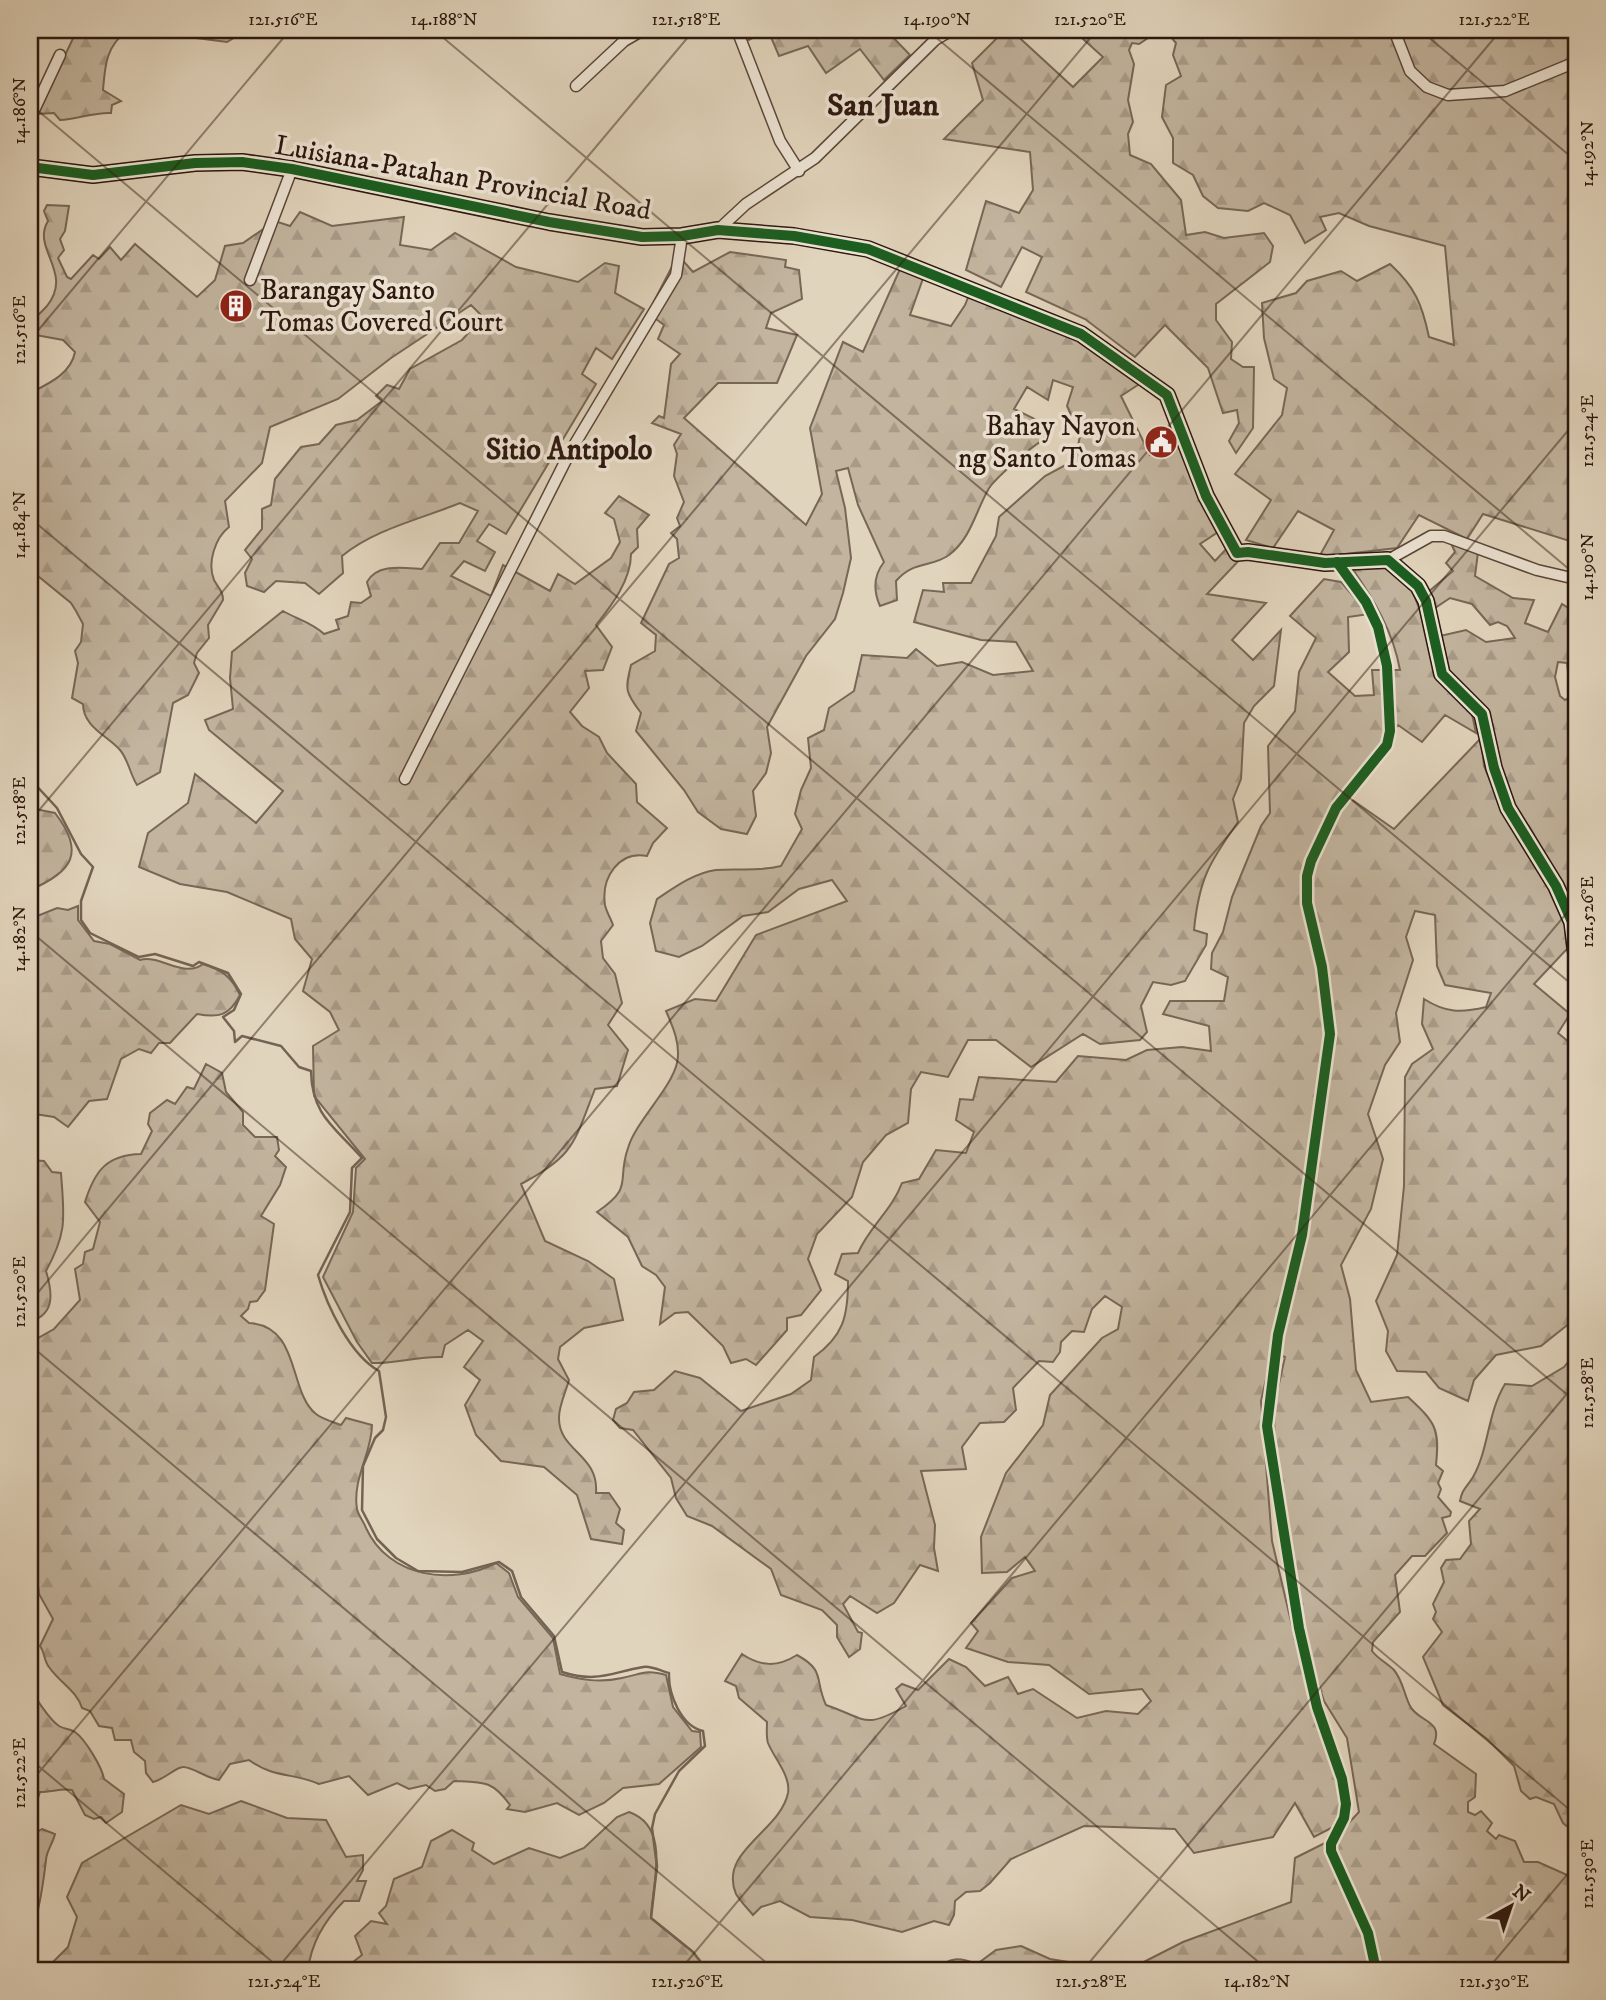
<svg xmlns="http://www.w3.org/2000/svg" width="1606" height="2000" font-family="'IM FELL DW Pica',serif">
<defs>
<pattern id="forest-firs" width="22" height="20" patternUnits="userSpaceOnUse" patternTransform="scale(1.75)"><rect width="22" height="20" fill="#c2b49e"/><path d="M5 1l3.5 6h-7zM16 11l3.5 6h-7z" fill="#a79a87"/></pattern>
</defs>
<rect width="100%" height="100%" fill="#e1d4bc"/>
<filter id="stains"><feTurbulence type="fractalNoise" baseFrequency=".00286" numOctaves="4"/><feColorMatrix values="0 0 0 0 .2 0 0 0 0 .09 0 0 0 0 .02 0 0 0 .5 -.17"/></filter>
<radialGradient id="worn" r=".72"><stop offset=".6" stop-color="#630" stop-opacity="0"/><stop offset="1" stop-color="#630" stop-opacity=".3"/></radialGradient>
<g fill="url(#forest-firs)" stroke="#786656" stroke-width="2">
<path d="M77 30H128C106 46 105 65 103 90L121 101 112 105 111 113C95 112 77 119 60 120L54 113 37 114Z"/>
<polygon points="180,30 255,30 247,30 227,42 181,36"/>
<polygon points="744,30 886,30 910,55 884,80 860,49 826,73 808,46 779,56 768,30 749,40"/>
<polygon points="1005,30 1011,30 1073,87 1103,57 1073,30 1146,30 1148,38 1139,44 1132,43 1129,50 1134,64 1128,100 1133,122 1128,134 1130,155 1151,164 1181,200 1186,235 1205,232 1224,238 1264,233 1273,246 1270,262 1216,304 1216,320 1232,342 1231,359 1243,367 1254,367 1253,428 1236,453 1229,441 1239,423 1237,410 1223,413 1208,368 1165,325 1135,357 1085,319 1026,292 1042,257 1022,247 1001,287 966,270 986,201 1019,213 1033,190 1030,152 944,139 983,100 972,63"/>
<path d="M1165 30H1576V543L1483 514 1467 539 1419 515 1397 548 1319 557 1334 530 1298 511 1273 548 1246 540 1271 500 1235 474 1282 415 1287 388 1274 379 1264 338 1262 303 1296 293 1307 281 1341 271 1357 281 1390 264C1415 287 1422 304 1429 337L1454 345 1445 246 1369 226 1339 213 1320 217 1326 230 1305 243 1290 215 1264 203 1248 211 1218 208 1203 196 1193 175 1173 163V138L1162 117 1166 85 1181 76 1173 55 1176 43Z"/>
<path d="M47 205 69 206 65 231 60 239 64 250 58 258 67 277 71 279 93 255 99 259 110 247 121 260 135 244 197 297 215 280 225 246 243 243 275 221 290 226 300 212 332 226 404 217 400 245 431 250 455 233 516 267 578 282 605 263 619 266 615 293 644 309 612 359 596 348 582 374 596 384 506 534 489 524 477 541 495 552 485 571 464 561 451 576 491 596 503 565 550 591 558 574 575 584 611 558 620 542 614 519 605 513 619 496 649 515 637 529 638 547 631 554C631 580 612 605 596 625L612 647 603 670 585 671 589 688 570 712 582 726 599 737 607 753 636 784 637 802 667 828 653 843 647 856C619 851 601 877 605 905 606 911 611 919 613 925L601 941 603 958 615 974 622 1003 608 1025 628 1050 617 1086 595 1089C574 1142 575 1156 521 1184L545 1241 588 1261 614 1279 623 1320 584 1328 560 1347 558 1359 569 1380C566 1391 559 1406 559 1417 558 1451 599 1454 596 1493H609L620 1509 616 1523 624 1530 622 1544 591 1539 577 1495 544 1467 501 1461 476 1435 465 1405 480 1380 464 1367 483 1341 468 1330 445 1345 442 1357C417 1356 397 1364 372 1363L357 1342 323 1277 353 1212 356 1168 365 1159 314 1096 313 1046 339 1030 330 1012 303 991 312 959 295 939 291 919 227 892 180 884 139 867 148 833 188 803 195 774 256 823 283 791 209 730 205 720 233 709 230 678 232 652 283 611C297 619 313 623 324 634L339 629 336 620 348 616 351 602 361 603 371 596 367 582C377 563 404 568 422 569L440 543H459L478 511 460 503C421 519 375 529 342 556L343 573 319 594 305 583 276 581 264 592 247 586 245 573 252 559 245 550 262 529V509L271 505 275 479 301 447 319 444 336 425 357 420 382 401 376 396 387 385 399 389 410 369 462 340 483 317 471 305 391 358 338 399 270 427 262 463 225 501 229 527C215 538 207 563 214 580 218 588 223 590 223 600L208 625 209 638 197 653 194 663 199 673 188 695 173 703 160 772 137 785C130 774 128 759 120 750 108 736 83 727 83 704L72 698 78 663 75 651 81 642 83 624 76 611 71 603 38 576 30 564V393C48 384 71 374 75 352L63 340 30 334V320C38 317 41 312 47 306 74 272 31 249 48 221L44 211Z"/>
<path d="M730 252 786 260 785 267 799 270 802 299 771 313 766 328 797 335 777 383H718L684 418 806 525 822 494 810 428 843 342 863 352 904 260 926 270 910 315 951 326 965 305 973 285 1034 308 1147 379 1121 396 1150 455 1181 440 1218 532 1200 544 1215 561 1229 546 1245 554 1207 594 1266 603 1232 640 1253 660 1281 630 1274 686 1254 706 1244 723 1241 779 1233 799 1238 822C1209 863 1199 879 1194 930L1207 934 1206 945 1185 981 1171 985 1153 982 1141 1006 1147 1032 1140 1040 1100 1044 1083 1034 1031 1067 996 1040H968L948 1077 921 1072 911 1089 908 1123 886 1135 863 1162 852 1197 817 1234 808 1259 821 1290 801 1315 787 1318V1330L756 1365 746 1359 731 1363 723 1346 688 1312 675 1313 660 1324 665 1287 656 1275 642 1266 628 1237 597 1212C635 1186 616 1182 628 1148 636 1121 671 1089 677 1063 681 1045 673 1027 666 1011L695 999 716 1001 756 935 847 901 832 880 799 889 768 912 743 916 702 946 679 957 656 951 650 923 657 899C675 887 694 873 716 870 739 868 757 872 781 866L802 829 795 814 801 790 811 768 808 738 824 730 829 708 854 691 862 655 907 658 916 649 937 666 962 662 993 675 1033 671 1016 642 981 640 914 622 923 590 944 592 943 583H971L996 536 999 517 1045 476 1075 460 1080 436 1067 406 1073 387 1053 380 1048 400 1027 387 1014 409 1047 425 1044 440C1035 443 992 481 988 490 975 513 971 538 949 555 931 568 914 560 896 581L897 600 880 606C873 590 873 576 884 562L858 505 848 468 836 471 845 508 851 558 843 593 835 619 806 656 767 727 771 753 766 773 753 791 756 816 747 834 721 829 698 812 684 790 636 731 641 713C625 692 625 690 631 665L655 651 656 635 641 623 669 564 679 558 677 539 671 533 680 526 677 518 684 502 674 476 677 454 674 445 681 434 652 423 659 416 664 418 671 364 680 354 658 339 664 325 648 313 678 255 693 272Z"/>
<polygon points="1449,539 1478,552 1475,576 1513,598 1534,600 1525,623 1548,632 1562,604 1576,613 1576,672 1568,672 1567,663 1558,662 1555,677 1560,696 1565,700 1576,694 1576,908 1504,787 1484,709 1447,670 1440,636 1466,630 1486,642 1515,638 1507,626 1498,622 1490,625 1472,604 1450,598 1435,608 1427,593 1453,571 1446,563 1455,552"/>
<path d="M1392 567 1412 590 1426 626 1436 674 1472 714 1476 733 1445 715 1422 742 1398 725 1341 792 1394 829 1481 738 1484 766 1499 801 1564 916 1567 949 1534 984 1570 1014 1558 1033 1576 1048V1318L1541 1346 1496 1355 1474 1380 1468 1401 1439 1388 1426 1372 1397 1371 1386 1351 1388 1331 1376 1301 1397 1255 1404 1186 1405 1077 1412 1064 1433 1049 1422 1024 1424 999C1446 1013 1461 1013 1486 1007L1491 993 1445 985 1437 966 1435 915 1415 911 1406 937 1413 960 1396 1013 1400 1042 1385 1065 1368 1114 1383 1159 1371 1209 1341 1265 1350 1299 1356 1370 1371 1402 1408 1397C1435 1422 1440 1428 1436 1465L1443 1471 1438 1483 1441 1489 1438 1497 1451 1512 1450 1516 1442 1518 1447 1533 1425 1556H1412L1395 1575 1400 1612 1373 1642 1372 1651C1378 1659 1387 1663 1394 1670 1403 1681 1404 1694 1410 1706 1418 1722 1444 1720 1434 1744L1476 1774 1475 1797 1468 1802V1812L1475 1815 1481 1811 1492 1823 1487 1831 1496 1839 1499 1835 1515 1841 1524 1862H1538L1576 1879V1970L1531 1969 1526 1966 1511 1970H1128L1183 1942 1291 1902 1295 1858 1335 1838 1359 1812 1347 1738 1324 1701 1295 1611 1275 1491 1274 1406 1285 1357 1272 1353 1261 1401 1272 1541 1309 1698 1341 1789 1337 1825 1314 1837 1295 1803 1273 1837 1194 1853 1175 1829 1084 1826 1011 1859 990 1883 980 1891 966 1892 955 1901 954 1915 949 1925 934 1921 902 1932 852 1920 810 1917 780 1901 761 1907 753 1915C748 1909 740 1901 736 1894 718 1851 780 1832 788 1793 791 1776 774 1758 768 1743 766 1737 767 1729 767 1722L739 1698 736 1686 725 1681 742 1654C761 1667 778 1667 797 1655 826 1671 814 1679 826 1705 867 1719 863 1730 906 1706L896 1689 902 1684 918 1690 949 1659 966 1667 985 1686 1008 1677 1018 1694 1033 1689 1077 1718 1106 1711 1138 1714 1151 1701 1142 1689 1089 1694 1049 1665 1008 1662 966 1648 978 1631 971 1623 1012 1578 1035 1571 1025 1557 1007 1572 982 1573 981 1537 1006 1473 1043 1425 1050 1395 1102 1338 1118 1329 1122 1307 1105 1296 1092 1309 1084 1332 1072 1331 1061 1342 1060 1352 1053 1362 1039 1361 1013 1388 1016 1410 1004 1422 980 1423 962 1447 966 1469 921 1471 935 1525 934 1548 938 1571 920 1565 894 1603 877 1613 850 1596 843 1604 858 1632 862 1633 860 1649 849 1657 837 1637V1625L822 1610 781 1595 771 1569 712 1526 687 1516 676 1498 671 1478 633 1430 620 1428 613 1420 616 1409 627 1403 634 1392 654 1390 675 1371 700 1378 741 1411 791 1394 811 1380 814 1357C843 1336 848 1317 848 1281L835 1274 842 1254 858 1253C869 1227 892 1210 902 1183L919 1179 936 1150 966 1153 974 1132 956 1120 960 1099 973 1100 979 1077 1056 1082 1078 1056 1126 1060 1147 1050 1182 1047 1211 1051 1209 1026 1163 1014 1170 1001H1224L1228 977 1211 969 1212 953 1223 932 1232 897 1261 826 1270 813 1268 746 1295 711 1299 672 1316 638 1290 616 1324 579 1341 582 1369 614 1348 617 1349 652 1328 672 1355 696 1374 695 1372 670H1400C1393 631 1374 600 1352 568Z"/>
<path d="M35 809 55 813C86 853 72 872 30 890V812Z"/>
<path d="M78 906V920L94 941 110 944 140 960C160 954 184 979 203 964 222 970 231 976 240 995 229 1016 219 1018 197 1014L170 1043H159L151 1053 139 1049 121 1059 107 1099 89 1101 68 1127 54 1117 35 1114 30 1117V919L57 908 68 910Z"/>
<path d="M206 1064 222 1073 226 1092 243 1112V1125L255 1137H277L279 1150 275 1156 286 1167 280 1185 261 1216 274 1224 265 1290 257 1301 250 1302 248 1309 241 1316 249 1323C301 1326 288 1392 316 1414 322 1419 333 1422 341 1425L346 1418 372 1425C372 1453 352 1479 357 1509 358 1515 364 1522 366 1528 389 1578 452 1586 496 1563L509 1573 518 1597 553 1638 560 1674C581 1680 600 1683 622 1678 642 1674 645 1669 666 1675L673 1707 692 1731 700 1732 701 1747 659 1784 623 1788 604 1803 579 1815 557 1803 525 1812 507 1809 510 1805C492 1780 483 1782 454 1781L445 1789 435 1791 426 1785 409 1789 397 1783 368 1795 349 1776 319 1784C295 1773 273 1778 249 1760L230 1764 219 1780C206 1778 193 1767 183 1767 176 1767 165 1779 153 1782L146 1773 145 1761 134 1752 131 1740H115L112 1728 99 1726 90 1711 82 1708C77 1691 59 1682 49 1667 44 1661 45 1653 40 1646L53 1619 39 1594 38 1585 30 1584V1333L38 1338 54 1329 80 1300 75 1269 83 1264 85 1252 93 1249 100 1222 85 1202C95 1170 107 1155 141 1154L152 1131 148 1124 150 1113 167 1100 175 1104 187 1087 194 1089Z"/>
<path d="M30 1160 44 1161 52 1172 61 1173C64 1217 68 1231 46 1271 52 1291 56 1314 31 1321L30 1326Z"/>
<path d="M1576 1352V1832H1574L1563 1823 1554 1804 1536 1797 1530 1799 1521 1791 1514 1766 1487 1739 1443 1705 1423 1657 1442 1632 1433 1619 1436 1612 1433 1604 1444 1582 1441 1568 1446 1560 1460 1559 1471 1544 1469 1521 1480 1509 1460 1501C1462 1489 1467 1487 1473 1477 1489 1449 1487 1414 1505 1384L1532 1386 1564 1367Z"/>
<path d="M30 1687C35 1698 50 1720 59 1726 64 1729 71 1729 75 1732 85 1739 102 1767 104 1779L124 1794 122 1812 106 1823 101 1817 94 1819 85 1815 72 1790C61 1788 52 1792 40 1792L38 1798 30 1802Z"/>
<path d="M241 1801 287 1818 326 1820 346 1857 363 1855V1870L357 1881H366L359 1901H344C325 1920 311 1944 308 1970H45L68 1947 77 1917 67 1897 82 1863 181 1805 209 1814Z"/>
<path d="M629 1812C672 1827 652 1885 651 1918L693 1952 707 1970 344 1969 362 1955 355 1936 371 1921 387 1924 379 1913 386 1906 394 1879 422 1867 431 1841 452 1830 474 1843 472 1850 494 1864 529 1848 560 1858 584 1848 617 1817Z"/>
<path d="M42 1829 55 1834C53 1843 46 1852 46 1860 44 1877 39 1919 30 1932V1836Z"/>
<path d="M1021 1946 1050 1959 1118 1970H935C950 1957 959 1957 977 1964L996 1950Z"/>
</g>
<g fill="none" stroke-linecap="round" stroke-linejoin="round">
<g stroke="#746253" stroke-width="2.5">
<path d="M30 771 32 781 57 808 81 854 93 867 81 901V920L90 933 139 957 155 954 193 966 199 962 228 973 241 994 234 1010 223 1017 234 1031 235 1042 242 1036 281 1046 299 1067 311 1071C312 1116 335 1127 362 1158L352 1168 350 1212 318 1275C327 1306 350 1355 379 1371L386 1417 383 1430 375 1438 363 1466 362 1510 377 1539 396 1558 418 1571 462 1572 499 1562 512 1571 521 1597 554 1636 562 1672C597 1683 609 1673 643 1667 650 1665 661 1671 669 1673 668 1694 681 1726 703 1731L705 1746 679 1771 655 1814 652 1828 657 1866 651 1918 693 1952 707 1970"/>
<polyline points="775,1970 804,1963 821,1970"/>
</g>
<defs>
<g id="street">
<polyline points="737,30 780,141 799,171"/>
<polyline points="1394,30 1410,71 1427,87 1448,95 1505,91 1576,62"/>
<polyline points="576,86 624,41 643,30"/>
<polyline points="30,119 60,55"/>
<polyline points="718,230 746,204 815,158 935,40 952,30"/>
<polyline points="250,280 292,169"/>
<polyline points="1388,560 1431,536 1444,536 1537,570 1576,579"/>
<polyline points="1337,562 1366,602 1378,627 1387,666 1390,731 1387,745 1336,808 1311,861 1307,876 1307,903 1322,967 1330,1034 1302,1235 1278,1335 1267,1426 1299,1628 1317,1707 1342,1779 1346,1804 1344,1818 1331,1844 1331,1851 1368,1933 1376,1970"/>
<polyline points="405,779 570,452 676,275 682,236"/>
</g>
<polyline id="secondary" points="30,167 93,175 195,163 242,162 292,169 549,222 642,237 682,236 718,230 794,236 868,249 1081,334 1167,395 1206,496 1237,553 1248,552 1325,563 1388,560 1418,586 1426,601 1442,674 1482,714 1494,768 1508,808 1556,886 1572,922 1576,954"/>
</defs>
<use href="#street" stroke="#5a463a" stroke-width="13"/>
<use href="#secondary" stroke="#2d170e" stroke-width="18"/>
<use href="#street" stroke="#ece3d3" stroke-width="10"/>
<use href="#secondary" stroke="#ece3d3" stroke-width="14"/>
<defs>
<g id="cycleway">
<polyline points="30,167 93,175 195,163 242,162 292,169 549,222 642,237 682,236 718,230 794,236 868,249 1081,334 1167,395 1206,496 1237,553 1248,552 1325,563 1388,560 1418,586 1426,601 1442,674 1482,714 1494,768 1508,808 1556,886 1572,922 1576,954"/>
<polyline points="1337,562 1366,602 1378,627 1387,666 1390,731 1387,745 1336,808 1311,861 1307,876 1307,903 1322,967 1330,1034 1302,1235 1278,1335 1267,1426 1299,1628 1317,1707 1342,1779 1346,1804 1344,1818 1331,1844 1331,1851 1368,1933 1376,1970"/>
</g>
</defs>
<use href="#cycleway" stroke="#ece3d3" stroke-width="15"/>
<use href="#cycleway" stroke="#1b5e20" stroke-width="10"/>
</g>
<path fill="none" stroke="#2d170e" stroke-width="2" stroke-opacity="0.45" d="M434 30 1576 988M927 30 1576 575M1420 30 1576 161M30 104 1576 1402M30 340 290 30M30 518 1576 1815M30 821 694 30M30 931 1268 1970M30 1302 1097 30M30 1345 775 1970M30 1759 282 1970M30 1783 1501 30M276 1970 1576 421M680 1970 1576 902M1083 1970 1576 1383M1487 1970 1576 1864"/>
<defs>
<symbol id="building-disc" viewBox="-11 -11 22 22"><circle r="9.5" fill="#8f2418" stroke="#ece3d3"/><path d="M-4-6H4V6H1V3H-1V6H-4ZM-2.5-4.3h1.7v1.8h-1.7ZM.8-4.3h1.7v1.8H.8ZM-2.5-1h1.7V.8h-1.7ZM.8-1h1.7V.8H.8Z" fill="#fff"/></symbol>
<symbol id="civic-disc" viewBox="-11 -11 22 22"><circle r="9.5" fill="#8f2418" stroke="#ece3d3"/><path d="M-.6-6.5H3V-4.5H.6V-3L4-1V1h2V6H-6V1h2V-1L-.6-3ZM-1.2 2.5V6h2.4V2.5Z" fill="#fff"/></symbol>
</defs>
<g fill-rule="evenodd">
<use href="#building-disc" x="217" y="287" width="38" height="38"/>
<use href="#civic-disc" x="1142" y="423" width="38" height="38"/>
</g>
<g text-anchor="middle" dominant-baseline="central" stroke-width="7" stroke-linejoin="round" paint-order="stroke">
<g font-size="28" fill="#2d170e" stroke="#ece3d3">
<text transform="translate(463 178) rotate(10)">Luisiana-Patahan Provincial Road</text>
</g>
<g font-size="28" fill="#2d170e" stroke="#ece3d3" text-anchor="start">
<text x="260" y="290">Barangay Santo<tspan x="260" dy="32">Tomas Covered Court</tspan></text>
<text x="1136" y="426" text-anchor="end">Bahay Nayon<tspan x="1136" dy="32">ng Santo Tomas</tspan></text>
</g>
<g font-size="30" font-weight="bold" fill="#2d170e" stroke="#ece3d3">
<text x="569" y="450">Sitio Antipolo</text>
</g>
<g font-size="32" font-weight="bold" fill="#2d170e" stroke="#ece3d3">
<text x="883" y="106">San Juan</text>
</g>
</g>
<rect width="1606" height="2000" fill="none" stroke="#e1d4bc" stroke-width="77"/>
<g transform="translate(1511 1906) rotate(40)" stroke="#ece3d3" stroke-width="5" paint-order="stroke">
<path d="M0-5L12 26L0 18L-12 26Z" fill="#2d170e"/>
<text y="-10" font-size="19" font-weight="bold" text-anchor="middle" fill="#2d170e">N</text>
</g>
<rect x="38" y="38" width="1530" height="1924" fill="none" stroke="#2d170e" stroke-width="2.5"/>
<g font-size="18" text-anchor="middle" fill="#2d170e">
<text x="283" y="25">121.516°E</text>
<text x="444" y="25">14.188°N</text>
<text x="686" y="25">121.518°E</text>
<text x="937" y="25">14.190°N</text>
<text x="1090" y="25">121.520°E</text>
<text x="1494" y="25">121.522°E</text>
<text transform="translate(19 111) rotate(-90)" y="6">14.186°N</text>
<text transform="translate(1587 154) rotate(-90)" y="6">14.192°N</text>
<text transform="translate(19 330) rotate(-90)" y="6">121.516°E</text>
<text transform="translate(1587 431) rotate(-90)" y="6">121.524°E</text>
<text transform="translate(19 525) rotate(-90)" y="6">14.184°N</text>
<text transform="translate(1587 567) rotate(-90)" y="6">14.190°N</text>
<text transform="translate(19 811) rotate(-90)" y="6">121.518°E</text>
<text transform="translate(1587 912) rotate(-90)" y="6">121.526°E</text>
<text transform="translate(19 939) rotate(-90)" y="6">14.182°N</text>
<text transform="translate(19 1292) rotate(-90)" y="6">121.520°E</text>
<text transform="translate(1587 1393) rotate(-90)" y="6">121.528°E</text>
<text transform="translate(19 1773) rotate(-90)" y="6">121.522°E</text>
<text transform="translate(1587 1874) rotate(-90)" y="6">121.530°E</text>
<text x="284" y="1987">121.524°E</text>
<text x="687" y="1987">121.526°E</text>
<text x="1091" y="1987">121.528°E</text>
<text x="1257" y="1987">14.182°N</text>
<text x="1494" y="1987">121.530°E</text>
</g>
<rect width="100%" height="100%" filter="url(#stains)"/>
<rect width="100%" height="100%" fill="url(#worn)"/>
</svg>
